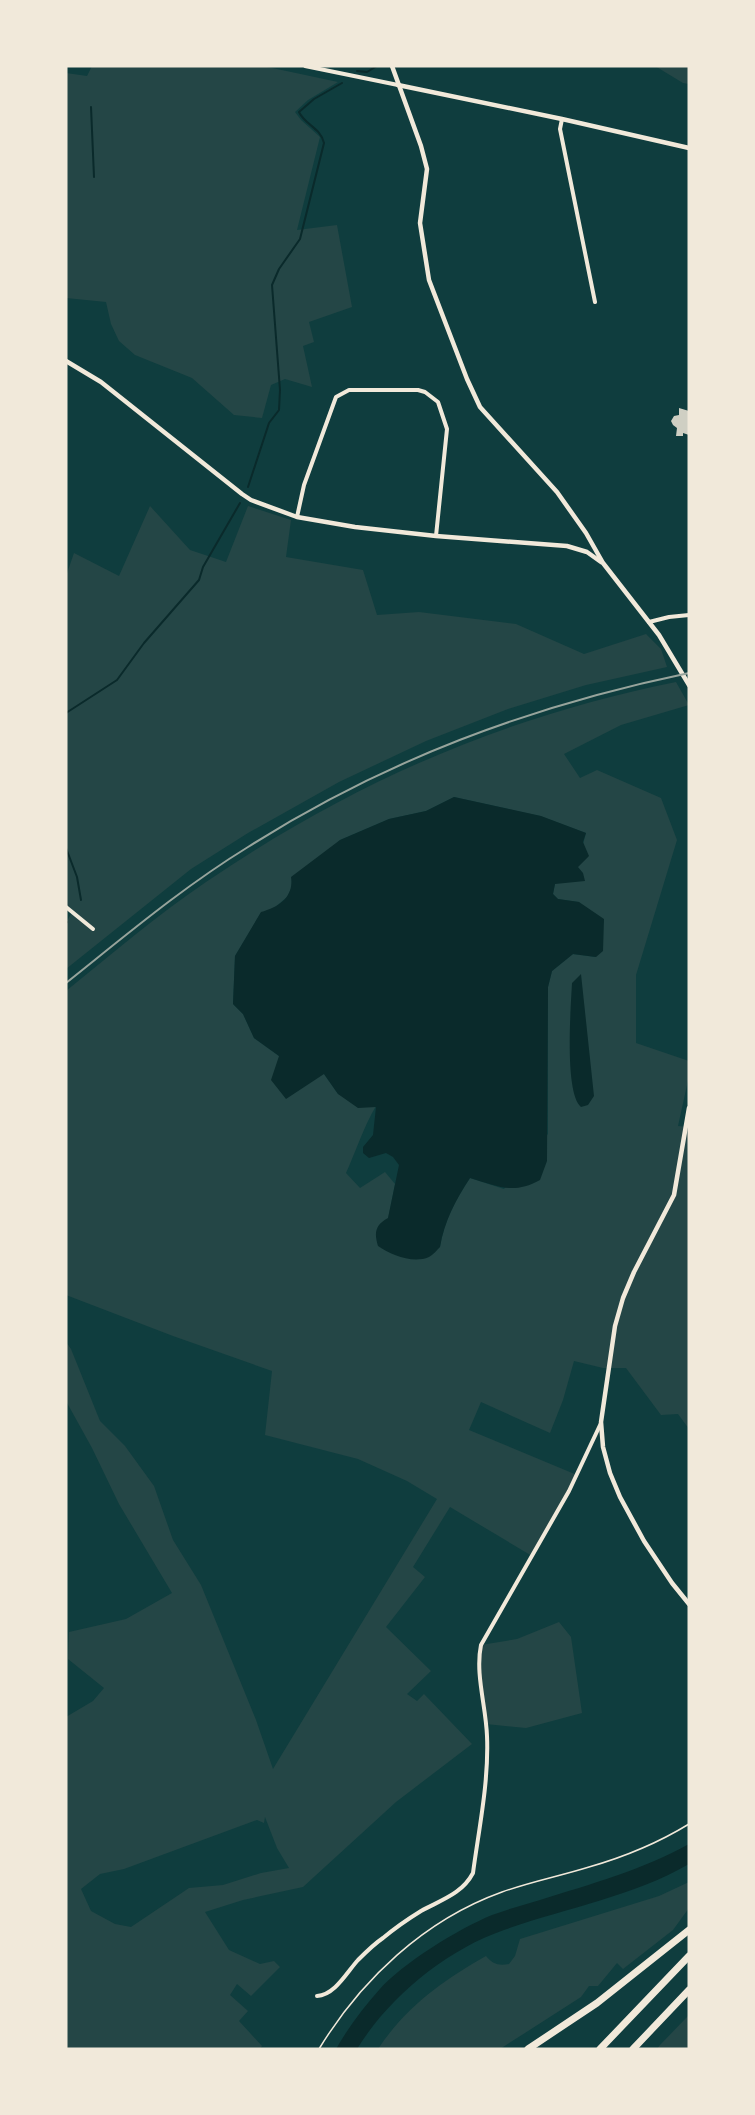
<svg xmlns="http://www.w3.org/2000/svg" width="755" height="2115" font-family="'IBM Plex Sans',sans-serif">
<rect width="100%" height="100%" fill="#0f3d3e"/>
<g fill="#244646" fill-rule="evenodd">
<polygon points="92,66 263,66 338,82 308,100 295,112 301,120 320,137 297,230 337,225 352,307 309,322 314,342 303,346 312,387 285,379 271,385 262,418 234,415 192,378 135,355 119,341 111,324 106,302 66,298 66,73 87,76"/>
<polygon points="655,66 689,66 689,84 683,83"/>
<polygon points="150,506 190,550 226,562 248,506 291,520 286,557 363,570 377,615 419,612 516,624 584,654 646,634 661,649 667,667 586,685 508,709 426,741 339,782 248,833 191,869 66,969 66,923 72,912 66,907 66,576 74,553 119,576"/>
<path d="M676 682 689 705 621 725 564 754 580 778 597 770 661 798 677 840 636 975V1043L689 1061V1076L678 1126 689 1127V1429L678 1414 661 1415 626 1368H603L574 1361 563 1400 550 1433 481 1402 469 1430 577 1475 532 1556 450 1507 413 1567 425 1577 386 1627 431 1671 407 1694 417 1701 424 1694 472 1744 396 1802 303 1887 243 1900 205 1912 229 1950 260 1964 274 1961 280 1967 251 1996 237 1984 230 1995 248 2011 239 2021 262 2046 260 2049H66V1717L93 1701 104 1688 68 1659 69 1632 126 1619 172 1593 119 1504 92 1448 66 1401V1342L71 1349 100 1421 125 1446 154 1486 173 1540 201 1585 256 1720 273 1769 437 1499 407 1481 358 1459 265 1435 272 1371 173 1336 66 1295V991C112 954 157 915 206 882 353 782 503 717 676 682ZM454 797 540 816 586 833 577 867 555 884 553 894 558 899 579 902 595 957 573 954 552 971 548 987V1134L504 1189 470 1178C456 1199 444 1221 440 1247L388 1219 395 1184 385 1172 360 1188 346 1173C356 1151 364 1126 376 1106L338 1094 324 1074 279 1056 254 1038 243 1014 233 1004 235 956 261 913 273 909 287 897 292 887 340 840 389 819 426 811ZM265 1817 277 1848 289 1868 261 1873 223 1885 189 1888 131 1927 115 1924 91 1911 81 1889 100 1874 124 1869 257 1820 264 1823Z"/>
<polygon points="559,1622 571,1637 582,1713 526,1728 486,1724 478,1658 481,1645 517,1639"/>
<path d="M689 1882V1908L673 1930 623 1969 617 1963 598 1986H589L581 1997 500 2049H378C405 2008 443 1980 486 1956 493 1964 498 1966 509 1964L515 1956 520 1939 659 1896Z"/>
<polygon points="689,2015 689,2049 657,2049 660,2045"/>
</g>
<g fill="#0a2a2b">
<path d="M454 797 541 816 586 833 583 842 589 856 578 867 583 873 585 881 555 884 553 894 558 899 579 902 604 919 603 951 596 957 573 954 552 971 548 987 547 1161 540 1180C513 1195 497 1186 470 1178 456 1199 444 1222 440 1247 437 1250 433 1255 429 1257 413 1264 391 1255 378 1246 374 1233 375 1225 388 1218L399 1165 393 1157 386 1153 369 1158 363 1153V1147L373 1135 376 1107 358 1108 338 1094 324 1074 286 1099 271 1080 279 1056 254 1038 243 1014 233 1004 235 956 261 912C279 907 294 897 291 877L340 840 389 819 426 811Z"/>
<path d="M581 974 594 1096 588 1105 581 1107C564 1093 571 1005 572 983Z"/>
<path d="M689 1844V1864C632 1897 565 1908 504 1930 446 1950 389 1997 357 2049H336C348 2028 363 2008 379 1990 403 1963 458 1929 492 1915 508 1909 524 1905 540 1900 591 1884 642 1870 689 1844Z"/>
</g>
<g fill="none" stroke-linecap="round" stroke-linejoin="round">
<g stroke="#0a2a2b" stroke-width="2">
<polyline points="357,71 367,72 377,66"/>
<polyline points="91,107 94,177"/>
<path d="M248 487 269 423 279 410 280 390 272 285 279 269 300 239 324 143C321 128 305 125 299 112L314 99 342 83"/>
<polyline points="66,713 117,680 144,643 199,580 203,567 240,503"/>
<polyline points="66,848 77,877 81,900"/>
<polyline points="66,923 67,922"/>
</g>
</g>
<polygon fill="#cfcfc3" points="679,408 689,411 689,435 683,433 683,436 676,436 677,428 673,425 671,421 674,416 679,415"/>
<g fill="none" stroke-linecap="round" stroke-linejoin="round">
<path stroke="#f1e9da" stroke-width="1.5" d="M319 2049C361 1980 424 1920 502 1892 530 1882 560 1876 589 1867 624 1857 658 1843 689 1824"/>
<g stroke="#f1e9da" stroke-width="4">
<polyline points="305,66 398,85"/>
<polyline points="562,119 560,129 595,302"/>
<polyline points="297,517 304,485 336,397 349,390 418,390 425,392 438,402 447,429 436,536"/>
<polyline points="649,622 669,617 689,615"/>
<polyline points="66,907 93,929"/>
<path d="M317 1996C335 1995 347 1972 358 1960 366 1952 374 1944 383 1938 395 1928 408 1919 421 1911 441 1900 462 1894 473 1873 479 1828 489 1781 487 1736 486 1706 475 1674 481 1645L569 1491 601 1423"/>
</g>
<g stroke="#f1e9da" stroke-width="4.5">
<polyline points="392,66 421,146 427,169 420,223 429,280 467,379 480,407 557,492 586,533 603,563 659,635 689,685"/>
<polyline points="398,85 562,119 689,148"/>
<polyline points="66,361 101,382 242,494 251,500 297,517 355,527 436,536 567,546 587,552 601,562"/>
<polyline points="689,1108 674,1195 634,1272 623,1298 615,1326 601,1422 603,1447 610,1473 620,1497 644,1541 672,1583 689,1604"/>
</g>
<g stroke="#f1e9da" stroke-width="7">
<polyline points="528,2049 597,2003 689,1930"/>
<polyline points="600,2049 689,1956"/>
<polyline points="633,2049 689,1990"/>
</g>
<path stroke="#97a49c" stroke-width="2" d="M66 983C125 936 183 887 248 847 385 760 530 706 689 673"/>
</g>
<rect width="755" height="2115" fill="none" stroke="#f1e9da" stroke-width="135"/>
</svg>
